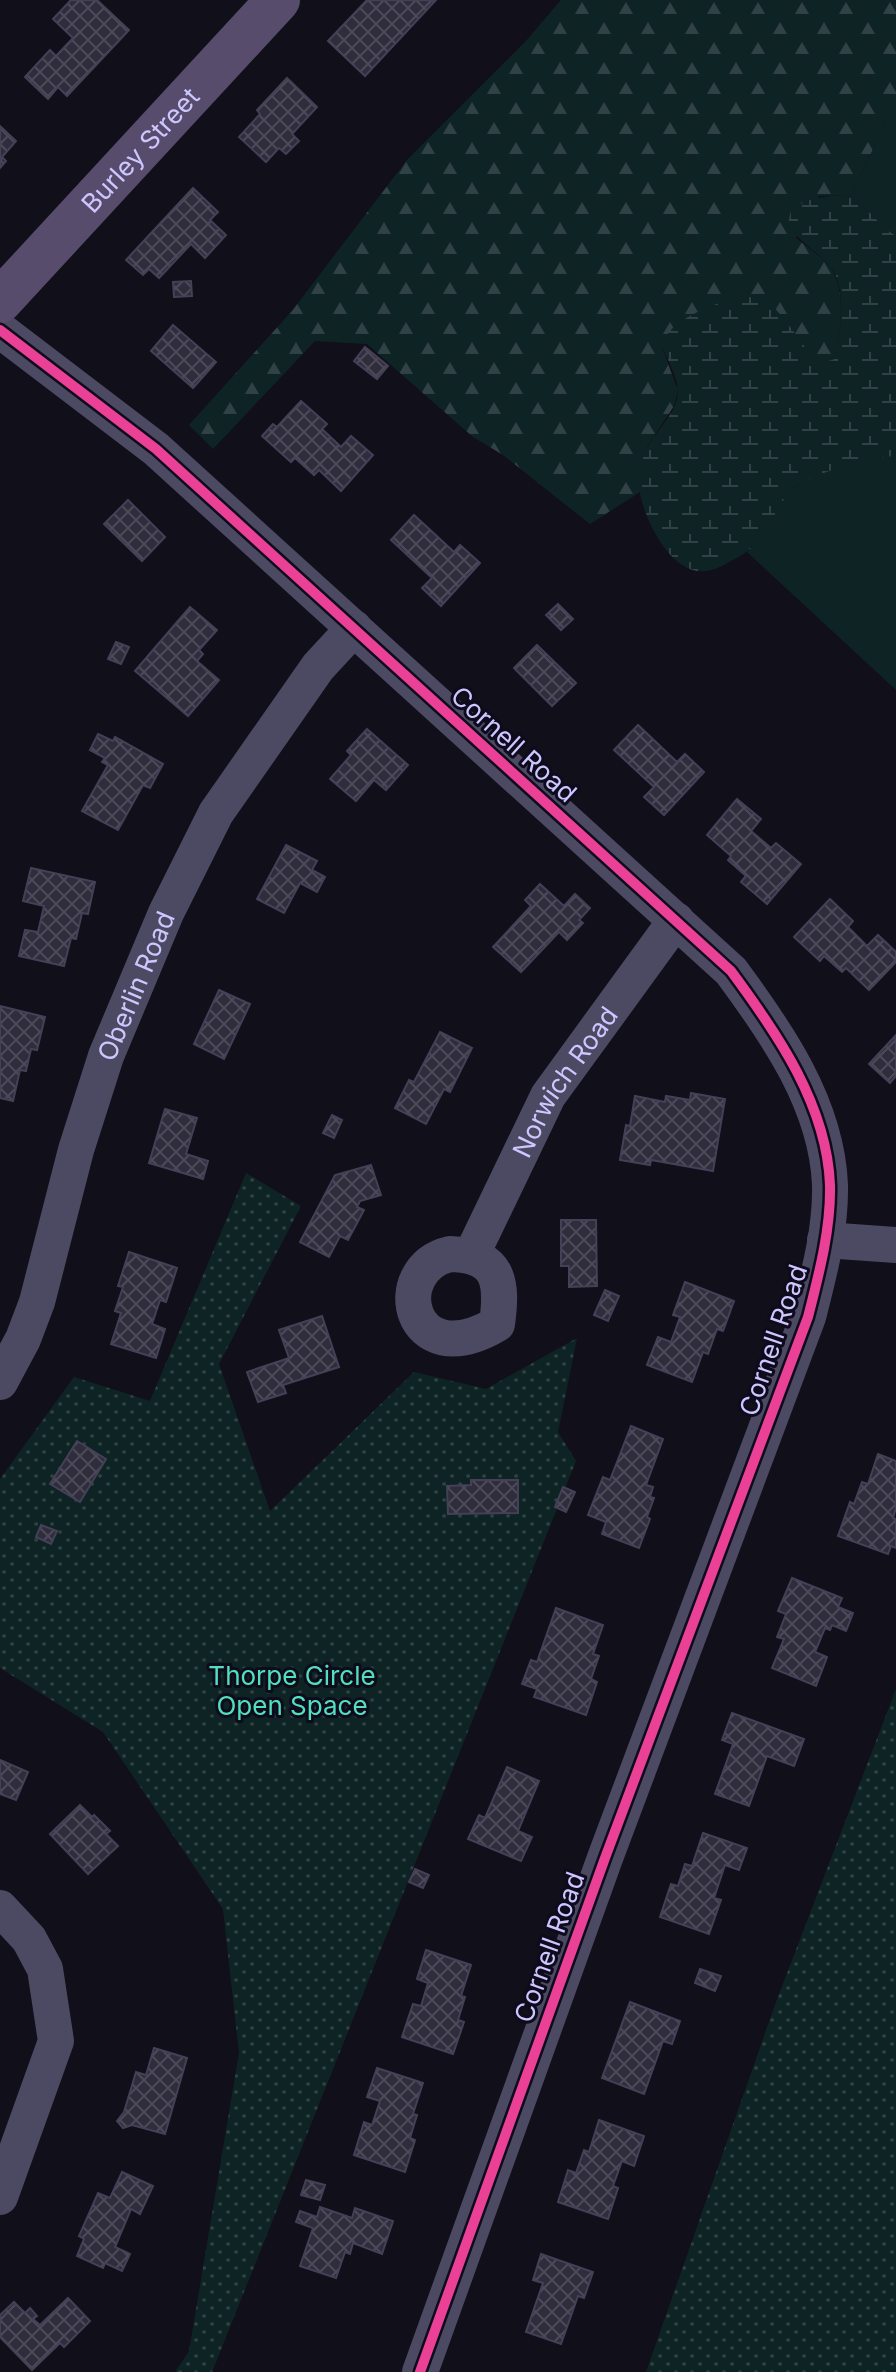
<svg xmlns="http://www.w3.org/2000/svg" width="896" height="2372" font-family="Inter,sans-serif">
<defs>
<pattern id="forest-firs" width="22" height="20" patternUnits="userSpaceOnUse" patternTransform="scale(2)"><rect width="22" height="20" fill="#0e2424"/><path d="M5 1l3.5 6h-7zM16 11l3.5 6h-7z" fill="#304245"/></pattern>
<pattern id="wetland-marsh" width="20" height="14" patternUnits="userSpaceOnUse" patternTransform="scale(2)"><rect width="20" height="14" fill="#0e2424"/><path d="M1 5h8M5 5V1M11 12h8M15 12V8" fill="none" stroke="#304245"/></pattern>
<pattern id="park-dots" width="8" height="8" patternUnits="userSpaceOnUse" patternTransform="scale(2)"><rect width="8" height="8" fill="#0e2424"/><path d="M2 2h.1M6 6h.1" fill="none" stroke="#304245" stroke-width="1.8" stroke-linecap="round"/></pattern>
<pattern id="building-cross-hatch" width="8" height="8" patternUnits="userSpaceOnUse" patternTransform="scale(2)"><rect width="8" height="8" fill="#2f2c3c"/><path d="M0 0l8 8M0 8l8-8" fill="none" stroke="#4c4959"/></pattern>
</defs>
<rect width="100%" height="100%" fill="#110f19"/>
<g fill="#0e2424">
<path d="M896 101V236C878 225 868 208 851 195Z"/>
<path d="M881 456H896V690L747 552C767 535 774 509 791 490 806 473 858 463 881 456Z"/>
</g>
<path fill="url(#forest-firs)" d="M561 0H896V101L851 195 819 196 796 238C807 247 821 256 830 267 847 287 841 338 833 361L817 363 768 302 662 347 678 391 674 406 648 445 643 460 640 492 590 524 503 455 473 437 367 344 315 341 213 449 189 425 292 311 407 160 526 41Z"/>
<path fill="url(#wetland-marsh)" d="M851 195C868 208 878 225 896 236V456C876 456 805 475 792 489 772 511 767 541 740 556 729 562 719 569 706 571 672 576 645 521 640 493 639 484 641 472 642 463 646 437 677 417 678 393 679 379 667 359 662 346 663 343 664 338 667 335 679 315 744 287 766 301 779 308 806 350 817 363L833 360C841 339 847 288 832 269 819 252 800 243 788 225L791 210C811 196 828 196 851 195Z"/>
<g fill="url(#park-dots)">
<polygon points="246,1173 301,1206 219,1364 270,1511 414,1372 486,1389 577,1338 558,1432 576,1461 212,2372 175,2372 189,2351 239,2053 223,1909 103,1732 0,1668 0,1479 74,1377 150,1401"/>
<polygon points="896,1689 896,2372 646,2372 776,2002"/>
</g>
<g fill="url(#building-cross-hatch)" stroke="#444058" stroke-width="2">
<polygon points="71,0 97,0 129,30 67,96 58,87 48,99 25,77 50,50 56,56 73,38 53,19"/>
<polygon points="367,0 436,0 365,76 328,41"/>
<polygon points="287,78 317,107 292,134 299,141 286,154 279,148 266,162 239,137 260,114 257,110"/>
<polygon points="0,126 16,141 2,157 6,161 0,168"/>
<polygon points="193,188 218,212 210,220 226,235 205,258 191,244 159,278 149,269 143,275 126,260"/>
<polygon points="191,281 192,296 174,297 173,282"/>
<polygon points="173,325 216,362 193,388 151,351"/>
<polygon points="365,347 388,366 377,379 354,361"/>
<polygon points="301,401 327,424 322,429 341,447 351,436 373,455 341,491 319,470 314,475 295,458 291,462 262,436 273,424 277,427"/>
<polygon points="128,500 165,537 142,561 104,524"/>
<polygon points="414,515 454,552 460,545 480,563 441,606 422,588 432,578 391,540"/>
<polygon points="558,604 573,619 561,630 546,615"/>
<polygon points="190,607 217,630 199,650 203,654 197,661 219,680 188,716 135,671"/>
<polygon points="116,642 129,647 121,664 108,659"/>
<polygon points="537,645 576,683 552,706 514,668"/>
<polygon points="638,725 677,762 685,754 704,772 664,815 644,797 654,787 614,750"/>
<polygon points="367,729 408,765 386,790 374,780 356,801 330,779 351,755 347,751"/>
<polygon points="98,734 113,741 115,737 163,764 150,788 143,785 118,830 82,811 108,765 102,762 105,758 90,750"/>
<polygon points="737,799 761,819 751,831 771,848 776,843 801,864 767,904 741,882 746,876 728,860 731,856 707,835"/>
<polygon points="286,845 317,861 312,870 325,877 317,892 300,883 284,913 257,899"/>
<polygon points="31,868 95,882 88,914 82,913 76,939 71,938 64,966 19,956 25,930 38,932 44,906 23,901"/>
<polygon points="540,884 564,906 575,894 590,908 579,920 583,923 567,940 559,932 521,972 493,947 531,906 525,900"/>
<polygon points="830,899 853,921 848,927 867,946 878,935 896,952 896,962 869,990 846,968 842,972 824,956 820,961 794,937"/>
<polygon points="219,990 250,1004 224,1059 194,1044"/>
<polygon points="0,1006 45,1017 37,1050 31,1049 26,1071 20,1070 13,1101 0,1098"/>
<polygon points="440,1032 472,1048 450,1092 444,1089 426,1124 395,1108 409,1080 414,1082"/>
<polygon points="896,1035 896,1076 890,1083 869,1064"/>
<polygon points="691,1093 725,1099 713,1171 651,1160 650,1165 620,1160 626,1125 630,1126 635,1096 665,1102 666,1096 690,1100"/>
<polygon points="165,1109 197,1118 186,1154 208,1161 203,1179 149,1163"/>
<polygon points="332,1115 342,1120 334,1138 323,1133"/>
<polygon points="371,1165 381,1195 360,1201 357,1207 364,1210 348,1240 340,1236 329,1257 300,1242 335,1175"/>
<polygon points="561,1220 596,1220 597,1286 569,1287 569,1266 561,1266"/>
<polygon points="129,1252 177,1268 166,1302 160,1300 152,1324 165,1329 156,1358 111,1344 121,1313 115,1311 123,1287 118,1286"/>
<polygon points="685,1282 734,1301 723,1331 717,1329 708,1354 703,1352 692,1382 647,1365 658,1337 671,1342 680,1317 673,1315"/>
<polygon points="605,1290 619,1296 608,1321 594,1315"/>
<polygon points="322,1316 339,1367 283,1385 286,1393 258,1402 247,1372 289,1358 279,1330"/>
<polygon points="631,1426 663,1439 646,1485 653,1487 650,1497 654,1498 647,1517 650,1519 639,1548 602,1534 606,1522 588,1515 603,1477 610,1480"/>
<polygon points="77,1441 106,1459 80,1502 50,1484"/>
<polygon points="878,1454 896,1461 896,1508 893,1518 896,1519 896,1548 891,1546 888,1554 838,1536 850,1502 854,1504 862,1482 868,1484"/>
<polygon points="471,1480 518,1480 518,1513 448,1514 447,1486 471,1485"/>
<polygon points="563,1487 575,1492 566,1512 555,1507"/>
<polygon points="41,1525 57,1531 51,1544 36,1537"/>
<polygon points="792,1578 842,1598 838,1607 853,1613 846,1631 832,1625 830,1630 825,1628 815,1652 827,1657 816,1686 772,1668 784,1639 777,1637 786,1614 778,1611"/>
<polygon points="556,1608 603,1625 593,1654 599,1656 591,1679 597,1682 586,1715 534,1697 537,1689 522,1684 531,1660 537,1662"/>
<polygon points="732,1713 804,1739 794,1766 767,1756 749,1806 715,1794 733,1744 722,1740"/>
<polygon points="0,1760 28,1772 16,1800 0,1794"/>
<polygon points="507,1767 539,1781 518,1831 532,1837 521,1861 468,1839 479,1815 485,1818"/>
<polygon points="80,1805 92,1817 94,1815 110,1831 106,1834 118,1846 88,1874 50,1834"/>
<polygon points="703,1833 747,1848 739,1870 725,1865 714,1898 721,1900 709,1934 660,1917 671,1884 678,1886 685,1864 692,1866"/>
<polygon points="415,1869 429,1875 423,1888 409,1882"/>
<polygon points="426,1950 471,1965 461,1996 465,1997 458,2020 464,2022 453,2054 402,2037 413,2004 421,2006 428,1983 417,1979"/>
<polygon points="700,1969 721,1976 715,1991 695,1983"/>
<polygon points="630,2002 680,2021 672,2044 663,2041 644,2094 602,2078"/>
<polygon points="154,2048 187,2058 165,2134 132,2125 123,2128 117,2121 124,2112 136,2072 146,2075"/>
<polygon points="377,2068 423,2083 413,2114 417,2115 410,2138 415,2140 405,2172 354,2155 364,2122 372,2125 380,2101 367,2097"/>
<polygon points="599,2120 644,2136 634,2166 622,2161 613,2186 618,2188 608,2219 558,2202 568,2170 576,2173 584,2150 589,2152"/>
<polygon points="122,2172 153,2186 140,2214 131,2209 115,2247 130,2254 122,2271 105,2263 103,2268 77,2256 84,2239 79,2236 98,2193 110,2198"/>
<polygon points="306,2180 325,2185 320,2200 301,2195"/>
<polygon points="320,2207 352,2218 355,2208 393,2221 382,2254 353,2243 350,2254 345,2252 336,2278 300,2266 313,2228 296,2222 300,2211 317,2217"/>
<polygon points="541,2254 593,2272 584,2298 578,2296 561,2344 526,2332 543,2283 533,2280"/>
<polygon points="68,2298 90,2321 64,2347 60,2343 32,2370 0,2337 0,2315 14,2302 25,2313 30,2308 37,2316 33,2319 40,2325"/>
</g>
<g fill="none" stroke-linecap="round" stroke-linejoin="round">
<g stroke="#4b4a62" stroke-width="36">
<path d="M0 330 156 449 731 971C777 1033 827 1105 830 1185 831 1229 819 1274 808 1317L605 1858 420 2372"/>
<polyline points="825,1240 896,1245"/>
<path d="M450 1254C499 1255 503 1281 497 1324 408 1377 386 1269 450 1254Z"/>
<path id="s1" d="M472 1254 548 1096 676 920"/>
<path id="s2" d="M0 1382 23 1339 37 1302 76 1150 106 1056 166 913 216 813 318 667 354 628"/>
<polyline points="0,1908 29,1939 45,1969 56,2041 0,2197"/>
</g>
<path stroke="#584c6c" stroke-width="44" id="s3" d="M0 301 278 0"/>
<defs>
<path id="cycleway" d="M0 330 156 449 731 971C777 1033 827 1105 830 1185 831 1229 819 1274 808 1317L605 1858 420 2372"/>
</defs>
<use href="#cycleway" stroke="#0e0b1d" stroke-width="15"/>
<use href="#cycleway" stroke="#ea4096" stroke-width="10"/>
</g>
<g text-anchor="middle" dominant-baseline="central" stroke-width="6" stroke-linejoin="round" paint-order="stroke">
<g font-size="26" fill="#cdc6ff" stroke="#0e0b1d">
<text stroke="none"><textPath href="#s3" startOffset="206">Burley Street</textPath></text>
<text transform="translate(514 744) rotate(42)">Cornell Road</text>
<text stroke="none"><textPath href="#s2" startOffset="420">Oberlin Road</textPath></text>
<text stroke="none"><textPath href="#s1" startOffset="196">Norwich Road</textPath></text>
<text transform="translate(773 1340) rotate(-71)">Cornell Road</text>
<text transform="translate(549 1947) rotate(-70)">Cornell Road</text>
</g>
<g font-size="26" fill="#51e0bc" stroke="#0e0b1d">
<text x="292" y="1675">Thorpe Circle<tspan x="292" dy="30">Open Space</tspan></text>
</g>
</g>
</svg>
